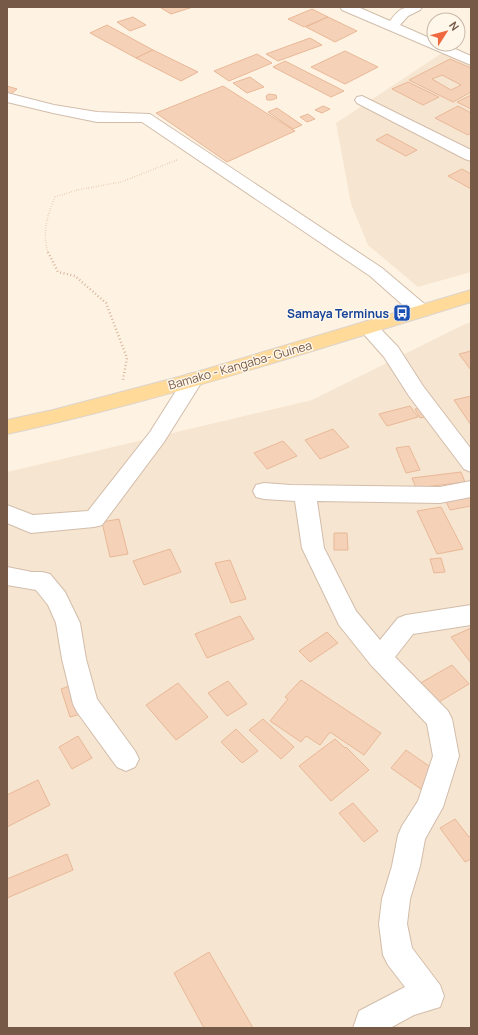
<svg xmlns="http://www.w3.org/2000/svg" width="478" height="1035" font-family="Manrope,sans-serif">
<rect width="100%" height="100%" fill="#fef3e2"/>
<g fill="#f6e5d0">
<polygon points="445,51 471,61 471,272 418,287 368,245 351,204 336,123"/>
<polygon points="471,322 471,1028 7,1028 7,472 312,400 463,325"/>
</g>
<g fill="#f5d1b8" stroke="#e9b897" fill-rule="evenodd">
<polygon points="163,7 193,7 171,14 161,8"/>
<polygon points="312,9 328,17 304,27 288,19"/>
<polygon points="133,17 146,25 130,31 117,22"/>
<polygon points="328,17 357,31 335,42 306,27"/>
<polygon points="107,25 153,50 136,58 90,33"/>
<polygon points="310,38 322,45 278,61 266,54"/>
<polygon points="153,50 198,72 181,81 136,58"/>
<polygon points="345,51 378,67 345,84 311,67"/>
<polygon points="257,54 272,63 229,81 214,71"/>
<path d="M450 59 471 68V92L453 102 409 80ZM442 75 461 85 451 90 432 79Z"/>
<polygon points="285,61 344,91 331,97 273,67"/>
<polygon points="250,77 264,87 247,93 233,83"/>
<polygon points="408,82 439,97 423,105 392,89"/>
<polygon points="7,86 17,89 11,94 7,93"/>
<polygon points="223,86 295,131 227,162 156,113"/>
<polygon points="269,94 276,95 277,98 272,100 267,100 266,96"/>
<polygon points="471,95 471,109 457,102"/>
<polygon points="323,106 330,109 322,113 315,110"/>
<polygon points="458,106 471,113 471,133 468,135 435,118"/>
<polygon points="277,108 302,125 293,129 268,112"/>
<polygon points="308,114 315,119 307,122 300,117"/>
<polygon points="387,134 417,150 406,156 376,140"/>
<polygon points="462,169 471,174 471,189 448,176"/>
<polygon points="471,351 471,370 459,354"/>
<polygon points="471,396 471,425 454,400"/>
<polygon points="410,406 418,417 387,426 379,414"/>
<polygon points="425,407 430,416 420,418 415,409"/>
<polygon points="333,429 349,447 320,459 305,440"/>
<polygon points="283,441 297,456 267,469 254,453"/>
<polygon points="409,446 420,470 406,473 396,448"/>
<polygon points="461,472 465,482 416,488 412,478"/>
<polygon points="471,495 471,506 450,510 444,497"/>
<polygon points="441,507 463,549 437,554 417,511"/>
<polygon points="119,519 128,554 110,557 102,522"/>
<polygon points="334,533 347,533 348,550 334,550"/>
<polygon points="170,549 181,572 144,585 133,561"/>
<polygon points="441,558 445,572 434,573 430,559"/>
<polygon points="230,560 246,599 231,603 215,563"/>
<polygon points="240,616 254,639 207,658 195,634"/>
<polygon points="471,628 471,663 451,637"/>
<polygon points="327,632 338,643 310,662 299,651"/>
<polygon points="452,665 469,684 434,705 417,685"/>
<polygon points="301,680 381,733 364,755 330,732 320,745 306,736 301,742 270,721 288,699 285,697"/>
<polygon points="228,681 247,704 227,716 208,693"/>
<polygon points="178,683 208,717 176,740 146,705"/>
<polygon points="75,684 85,713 70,717 61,689"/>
<polygon points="263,719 294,747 281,759 249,730"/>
<polygon points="236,729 258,751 242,763 221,742"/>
<polygon points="78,736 92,758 72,769 59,747"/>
<polygon points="335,739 345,748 346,747 369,770 331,801 299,766"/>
<polygon points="406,750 436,771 421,789 391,768"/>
<polygon points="38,780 50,805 7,827 7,795"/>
<polygon points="353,803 378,831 364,842 339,813"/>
<polygon points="455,819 469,837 471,836 471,859 465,862 440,828"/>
<polygon points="67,854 73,870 7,898 7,879"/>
<polygon points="209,952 253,1028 204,1028 174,973"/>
</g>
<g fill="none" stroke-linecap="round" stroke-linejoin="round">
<defs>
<g id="minor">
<path d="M340 7H358L390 21C401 6 404 7 422 7L420 10 408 16 400 25 434 40V44H444L471 56V65L342 10Z"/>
<polygon points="7,93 54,105 97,112 150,114 382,268 428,307 430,311 428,315 421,317 414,315 370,276 142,122 97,122 53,113 7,102"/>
<polygon points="362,96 471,150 471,161 465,159 357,103 355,100 357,97"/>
<polygon points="368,321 375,323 398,347 423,386 471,449 471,472 464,469 409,396 384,357 361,331 359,327 361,323"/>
<polygon points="193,373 200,375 203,380 164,442 102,525 94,527 31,533 7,523 7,505 33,515 88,511 150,432 186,375"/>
<polygon points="471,481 471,497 440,503 317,501 324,548 356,611 380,640 398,618 406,615 471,605 471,625 413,634 395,657 448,711 452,719 459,756 443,807 425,839 420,866 410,899 407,924 412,948 440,985 444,996 440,1007 414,1015 390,1028 353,1028 359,1011 405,987 388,965 383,955 379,924 382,899 392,866 398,835 402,826 418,801 433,756 427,724 371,665 339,625 302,548 295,501 264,499 256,497 253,491 256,485 264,483 291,485 440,487"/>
<polygon points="7,567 32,572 42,572 50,574 65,592 80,623 86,659 97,699 135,751 139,759 135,767 126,771 117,767 77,712 73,704 62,659 56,623 48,605 36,590 7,585"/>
</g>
<path id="major" d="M471 290V302C317 349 164 400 7 434V420L53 410 190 374Z"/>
</defs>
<use href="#minor" stroke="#d2bdab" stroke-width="2"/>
<use href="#major" stroke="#dcd4cf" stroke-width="2"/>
<path stroke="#dab49b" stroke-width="1.5" stroke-dasharray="0.5 2" stroke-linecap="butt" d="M48 253C42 232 47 216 55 197L77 190 121 182 177 160"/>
<polyline stroke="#dab49b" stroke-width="2.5" stroke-dasharray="1 2.5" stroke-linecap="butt" points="48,252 58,272 75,276 106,303 127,358 123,380"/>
<use href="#minor" fill="#fff" fill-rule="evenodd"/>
<use href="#major" fill="#ffda98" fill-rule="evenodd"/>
</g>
<defs>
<symbol id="bus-square" viewBox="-11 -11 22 22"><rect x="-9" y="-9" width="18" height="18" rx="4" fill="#1a4fb4" stroke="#fff7ea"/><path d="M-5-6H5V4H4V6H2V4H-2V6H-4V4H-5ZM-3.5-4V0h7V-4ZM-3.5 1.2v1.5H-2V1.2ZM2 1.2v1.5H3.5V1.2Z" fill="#fff"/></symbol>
</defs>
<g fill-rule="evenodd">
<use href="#bus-square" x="392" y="303" width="20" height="20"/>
</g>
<g text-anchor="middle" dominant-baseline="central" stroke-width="3" stroke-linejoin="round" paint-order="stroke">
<g font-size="12" font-weight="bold" fill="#164399" stroke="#fff7ea" text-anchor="end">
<text x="389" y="313">Samaya Terminus</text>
</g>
<g font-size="12" fill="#775947" stroke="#fff7ea">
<text transform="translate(240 365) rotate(-16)">Bamako - Kangaba- Guinea</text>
</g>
</g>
<rect width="478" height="1035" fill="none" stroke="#775947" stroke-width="16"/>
<g transform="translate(446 32) rotate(54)"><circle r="19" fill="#fff7ea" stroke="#c9b8a9"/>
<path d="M0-3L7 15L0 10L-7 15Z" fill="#f0693e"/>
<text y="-6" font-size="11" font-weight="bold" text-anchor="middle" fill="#775947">N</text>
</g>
</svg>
